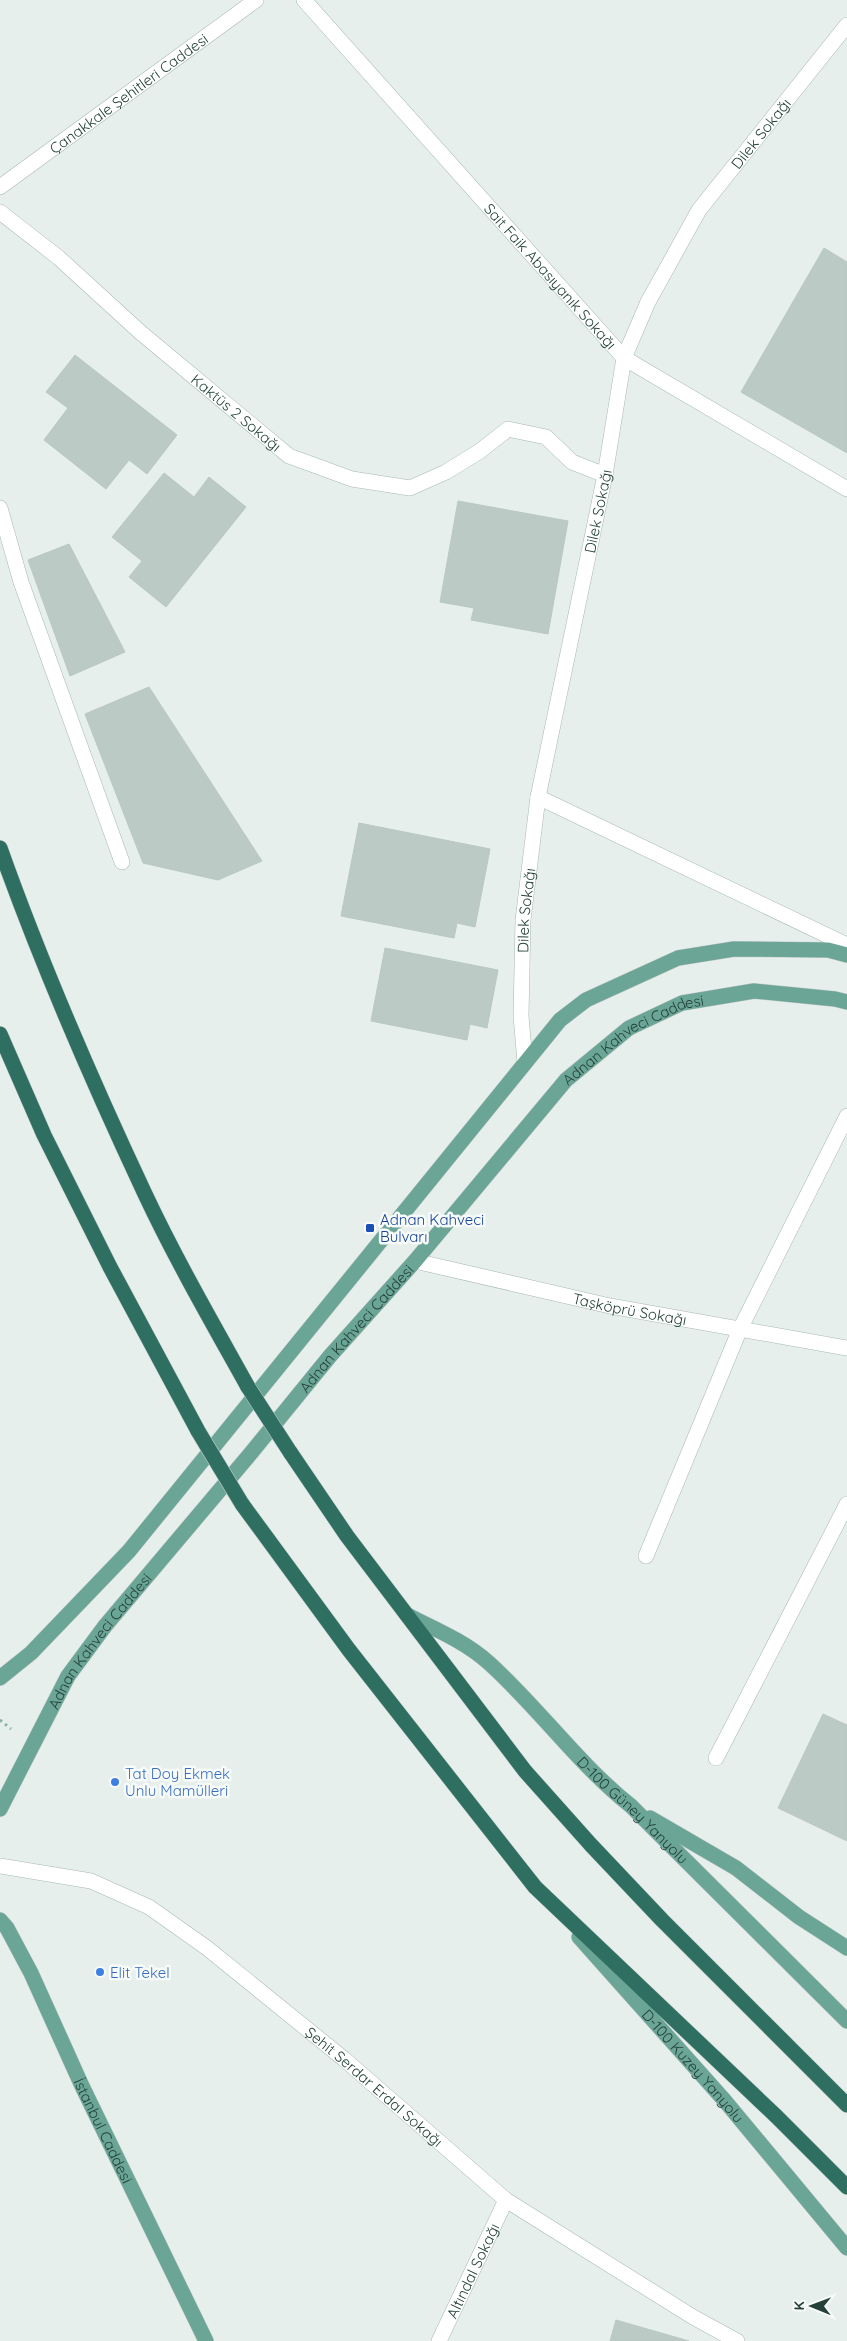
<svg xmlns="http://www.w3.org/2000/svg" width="847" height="2341" font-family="Quicksand,sans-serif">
<rect width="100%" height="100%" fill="#e6efeb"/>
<g fill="#bbcac4" stroke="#b8c9c2">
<polygon points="824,248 847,262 847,453 741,392"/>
<polygon points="75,355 177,435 147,474 129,460 106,489 44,440 68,408 46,392"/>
<polygon points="164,473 194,497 209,477 246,507 166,607 129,577 142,561 112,537"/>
<polygon points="458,501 568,521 548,634 471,620 474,608 440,602"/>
<polygon points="69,544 125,652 70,676 28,560"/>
<polygon points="149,687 262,861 218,880 143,863 85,714"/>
<polygon points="359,823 490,849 475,927 457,923 454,938 341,916"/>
<polygon points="385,948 498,970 487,1028 470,1024 467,1040 371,1021"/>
<polygon points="823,1714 847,1725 847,1841 778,1808"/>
<polygon points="616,2320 689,2341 610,2341"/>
</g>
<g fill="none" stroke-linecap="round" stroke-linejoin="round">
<defs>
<g id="minor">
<path id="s1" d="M304 0 624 358 847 489"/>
<path id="s2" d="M0 187 256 0"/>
<path id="s3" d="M0 212 59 258 140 332 289 456 352 479 410 488 446 472 480 451 508 429 546 437 572 462 605 475"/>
<polyline points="0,508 21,582 122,862"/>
<polyline points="538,797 847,945"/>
<path id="s4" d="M525 1062 521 1016 523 920 538 797 605 475 624 358 648 302 699 210 847 25"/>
<path id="s5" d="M415 1261 610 1306 847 1348"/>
<polyline points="646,1556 740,1329 847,1116"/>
<polyline points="716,1758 847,1504"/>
<path id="s6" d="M0 1866 91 1881 149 1907 207 1948 344 2059 506 2200 693 2317 737 2341"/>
<path id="s7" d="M439 2341 506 2200"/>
</g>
<g id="major">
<path id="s8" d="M407 1615C435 1629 466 1642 489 1663 539 1708 578 1764 631 1806L847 2021"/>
<polyline points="0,1678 31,1653 129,1551 560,1020 586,1000 678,958 734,949 828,950 847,955"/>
<path id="s9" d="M0 1809 68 1676 105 1626 251 1453 330 1356 415 1261 566 1080 629 1028 682 1003 754 991 835 999 847 1002"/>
<polyline points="650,1818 736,1868 799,1917 847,1948"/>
<path id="s10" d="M0 1920 7 1928 31 1973 82 2086 206 2341"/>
<path id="s11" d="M579 1937 725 2101 847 2248"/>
</g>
<g id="highway">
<path d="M0 848C42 966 92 1081 145 1194 176 1260 213 1324 248 1387"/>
<polyline points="0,1034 44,1135 110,1267 198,1431"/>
<polyline points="290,1452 347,1536 525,1771 591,1845 662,1920 847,2105"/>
<polyline points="242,1504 349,1650 535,1887 777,2117 847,2187"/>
</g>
</defs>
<use href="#minor" stroke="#a8b8b2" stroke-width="16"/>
<use href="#major" stroke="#c2cac8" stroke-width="16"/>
<use href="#highway" stroke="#c2cac8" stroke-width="16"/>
<polyline stroke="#86b3a5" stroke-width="3" stroke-dasharray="2.5 4" stroke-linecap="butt" points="0,1720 11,1729"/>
<use href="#minor" stroke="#fff" stroke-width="15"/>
<use href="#major" stroke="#6aa596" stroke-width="15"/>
<use href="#highway" stroke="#2f6f62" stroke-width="15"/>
<defs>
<g id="highway-bridge">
<polyline points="248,1387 290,1452"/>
<polyline points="198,1431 242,1504"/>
</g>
</defs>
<use href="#highway-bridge" stroke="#c2cac8" stroke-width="16" stroke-linecap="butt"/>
<use href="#highway-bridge" stroke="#2f6f62" stroke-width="15"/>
</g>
<rect fill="#1a4fb4" stroke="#f7fbf9" stroke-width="2" x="365" y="1223" width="10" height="10" rx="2.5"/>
<g fill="#3f7fe0" stroke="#f7fbf9" stroke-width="2">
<circle cx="115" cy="1782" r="5"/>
<circle cx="100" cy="1972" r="5"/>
</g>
<g text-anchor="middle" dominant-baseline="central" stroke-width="5" stroke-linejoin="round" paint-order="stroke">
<g font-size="15" fill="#24423a" stroke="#f7fbf9">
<text stroke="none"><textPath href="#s2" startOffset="159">Çanakkale Şehitleri Caddesi</textPath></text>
<text stroke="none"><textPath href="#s4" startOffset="978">Dilek Sokağı</textPath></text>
<text stroke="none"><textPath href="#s1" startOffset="370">Sait Faik Abasıyanık Sokağı</textPath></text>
<text stroke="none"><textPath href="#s3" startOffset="310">Kaktüs 2 Sokağı</textPath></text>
<text stroke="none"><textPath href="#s4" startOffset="558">Dilek Sokağı</textPath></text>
<text stroke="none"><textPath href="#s4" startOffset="152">Dilek Sokağı</textPath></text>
<text stroke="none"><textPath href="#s9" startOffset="1006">Adnan Kahveci Caddesi</textPath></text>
<text stroke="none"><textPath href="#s5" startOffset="220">Taşköprü Sokağı</textPath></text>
<text stroke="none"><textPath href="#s9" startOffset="601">Adnan Kahveci Caddesi</textPath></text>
<text stroke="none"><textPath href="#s9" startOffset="196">Adnan Kahveci Caddesi</textPath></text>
<text stroke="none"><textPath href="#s8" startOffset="301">D-100 Güney Yanyolu</textPath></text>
<text stroke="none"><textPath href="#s11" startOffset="172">D-100 Kuzey Yanyolu</textPath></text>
<text stroke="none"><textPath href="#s6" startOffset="444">Şehit Serdar Erdal Sokağı</textPath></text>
<text stroke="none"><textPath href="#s10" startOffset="235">İstanbul Caddesi</textPath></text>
<text stroke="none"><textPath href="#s7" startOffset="78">Altındal Sokağı</textPath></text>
</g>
<g font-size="15" fill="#164399" stroke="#f7fbf9" text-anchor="start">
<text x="380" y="1219">Adnan Kahveci<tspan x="380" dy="17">Bulvarı</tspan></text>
</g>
<g font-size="15" fill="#366cbe" stroke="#f7fbf9" text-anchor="start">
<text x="125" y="1773">Tat Doy Ekmek<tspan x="125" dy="17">Unlu Mamülleri</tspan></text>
<text x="110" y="1972">Elit Tekel</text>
</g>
</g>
<g transform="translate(812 2306) rotate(271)" stroke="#f7fbf9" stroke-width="4" paint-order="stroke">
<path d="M0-4L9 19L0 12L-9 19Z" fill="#24423a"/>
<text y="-8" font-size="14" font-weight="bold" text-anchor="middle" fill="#24423a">K</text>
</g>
</svg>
